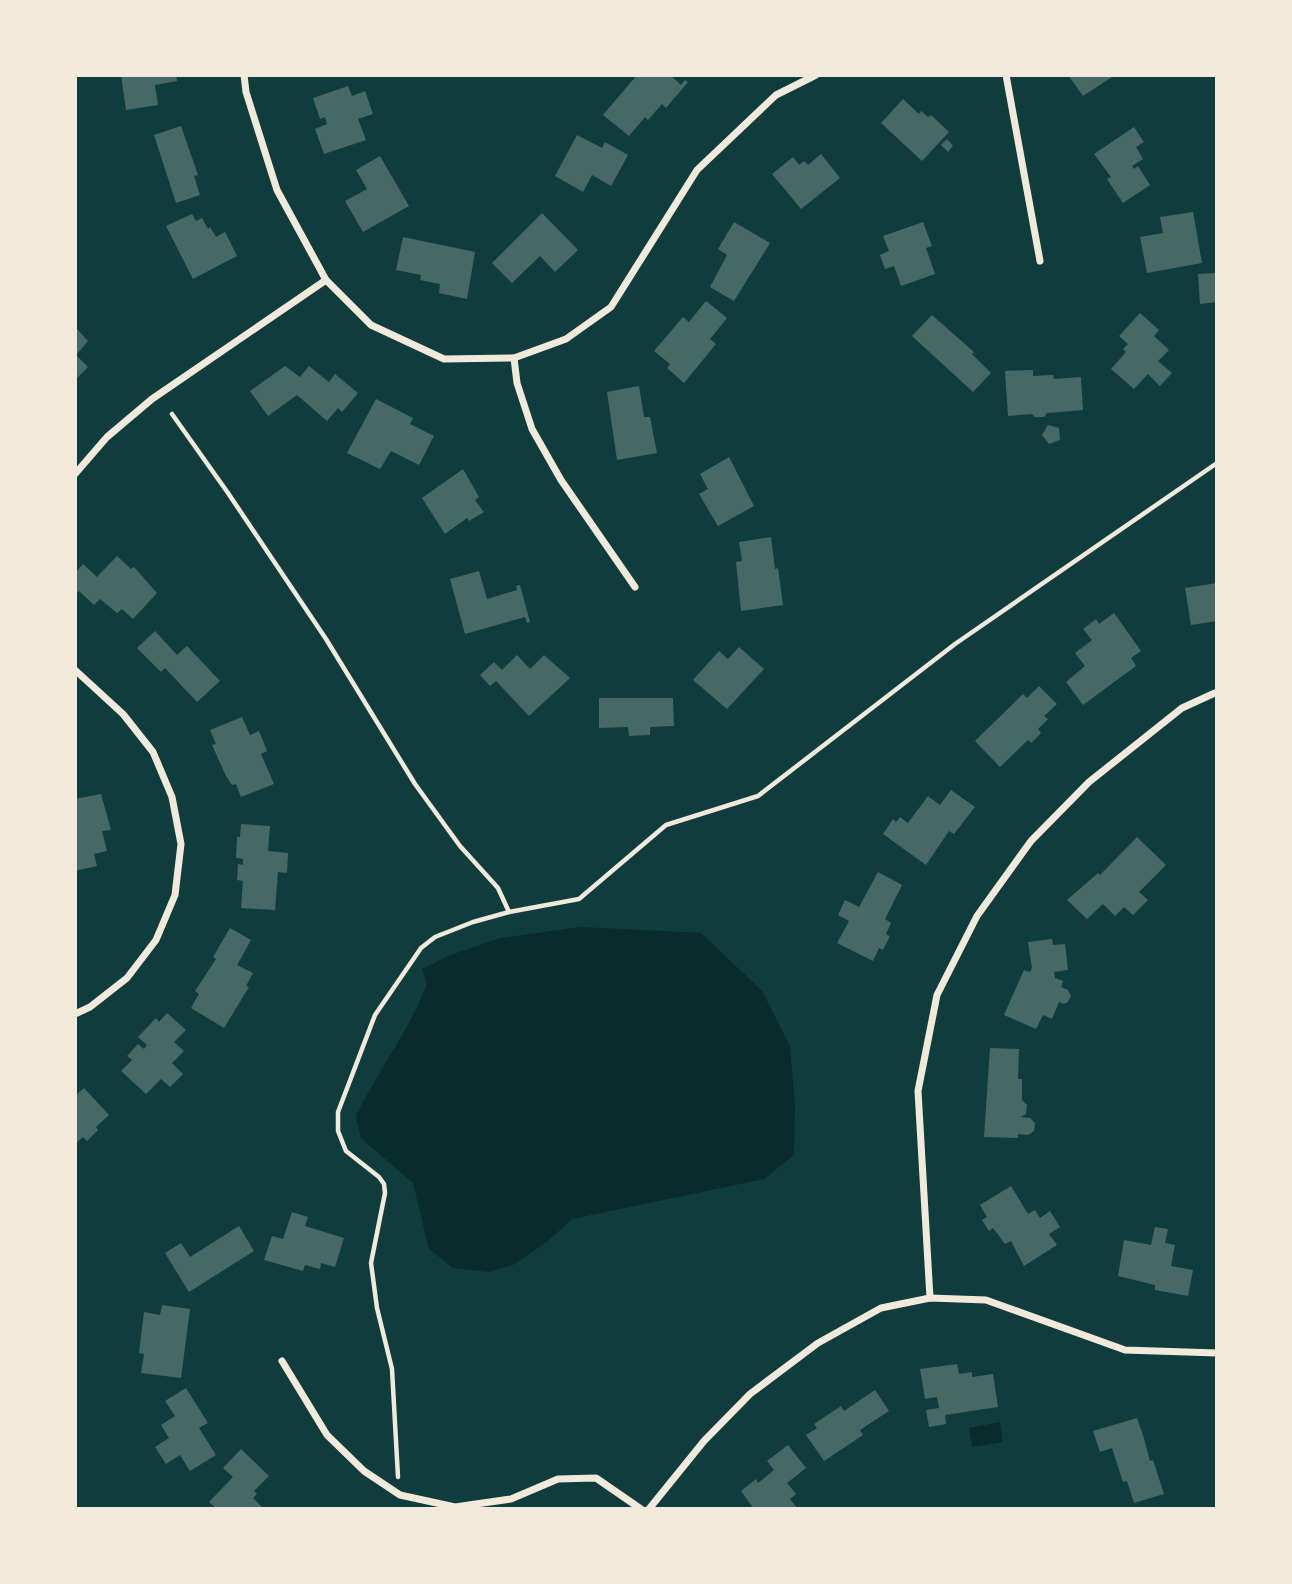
<svg xmlns="http://www.w3.org/2000/svg" width="1292" height="1584" font-family="'Noto Sans',sans-serif">
<rect width="100%" height="100%" fill="#0f3d3e"/>
<g fill="#0a2a2b">
<path d="M581 927 701 933 762 991 790 1046 795 1107 794 1155 764 1179 572 1219 548 1241 515 1264 489 1272 453 1268 429 1249 413 1183 361 1138 356 1116C378 1071 409 1031 427 984L422 969 448 956 500 938Z"/>
<polygon points="1000,1422 1003,1442 972,1447 969,1428"/>
</g>
<g fill="#486865">
<polygon points="121,75 176,75 177,81 155,85 158,105 126,110"/>
<polygon points="637,75 670,75 681,85 685,80 688,82 666,108 662,104 648,120 645,117 629,136 603,115"/>
<polygon points="1068,75 1115,75 1083,96"/>
<polygon points="348,86 352,96 365,91 373,114 358,119 366,140 324,154 315,129 327,124 325,117 320,119 313,98"/>
<polygon points="903,99 919,114 921,111 928,117 931,115 949,132 922,161 881,123"/>
<polygon points="181,126 198,175 194,176 200,195 176,203 154,135"/>
<polygon points="1134,127 1144,142 1136,147 1143,159 1132,166 1134,169 1138,166 1150,185 1123,203 1107,179 1111,177 1094,154"/>
<polygon points="577,135 602,148 605,142 628,155 611,186 592,175 583,192 555,176"/>
<polygon points="947,139 953,146 948,152 941,145"/>
<polygon points="821,154 840,178 801,209 772,174 793,157 799,165 804,161 808,165"/>
<polygon points="380,156 409,206 363,232 345,201 367,189 356,170"/>
<polygon points="1193,212 1202,263 1147,273 1140,237 1163,233 1160,217"/>
<polygon points="542,213 578,250 555,272 540,256 512,283 492,263"/>
<polygon points="192,214 196,221 202,218 208,229 210,227 216,237 225,232 237,256 193,279 166,226"/>
<polygon points="734,222 770,243 734,301 710,287 727,255 718,249"/>
<polygon points="923,222 932,246 926,248 935,274 901,286 894,266 885,269 880,255 889,251 883,236"/>
<polygon points="403,237 475,252 467,299 439,293 440,284 420,280 421,275 396,270"/>
<polygon points="1217,273 1217,302 1200,304 1198,274"/>
<polygon points="706,301 727,318 710,339 716,344 684,383 667,368 670,364 654,351 683,317 689,322"/>
<polygon points="1140,313 1159,330 1154,336 1169,350 1158,361 1172,373 1160,386 1148,374 1134,389 1111,369 1126,352 1123,349 1128,344 1119,336"/>
<polygon points="932,315 974,352 972,354 991,373 973,392 912,336"/>
<polygon points="77,329 88,341 76,355 88,367 75,380 75,330"/>
<polygon points="285,366 300,377 309,366 329,382 335,374 358,393 342,412 338,408 327,421 297,395 268,416 250,391"/>
<polygon points="1033,370 1033,376 1053,375 1054,379 1081,377 1083,410 1047,413 1044,417 1035,417 1032,414 1008,416 1005,371"/>
<polygon points="639,386 644,417 650,417 657,453 617,460 607,392"/>
<polygon points="376,399 413,418 410,424 434,436 419,465 391,451 380,469 347,453"/>
<polygon points="1048,425 1059,428 1060,440 1049,444 1042,435"/>
<polygon points="729,457 754,506 718,526 699,494 708,489 700,474"/>
<polygon points="463,469 479,497 475,500 484,512 469,521 467,518 445,534 422,498"/>
<polygon points="771,537 775,569 778,568 783,605 741,611 736,562 742,561 739,542"/>
<polygon points="117,556 131,569 134,567 157,593 133,619 122,609 117,613 100,599 94,605 79,591 77,593 75,592 75,573 83,564 97,577"/>
<polygon points="479,571 487,599 517,590 516,586 520,585 530,622 527,623 525,617 465,634 450,579"/>
<polygon points="1217,583 1217,621 1191,625 1185,588"/>
<polygon points="1114,613 1141,651 1131,658 1136,666 1083,705 1066,682 1085,666 1075,653 1092,640 1083,629 1096,619 1099,624"/>
<polygon points="155,631 177,655 187,646 220,681 197,702 165,668 161,672 137,648"/>
<polygon points="739,647 764,669 727,709 693,680 719,651 728,659"/>
<polygon points="517,655 530,669 544,655 570,678 529,716 496,681 490,686 480,675 494,662 502,670"/>
<polygon points="1039,686 1057,704 1044,716 1048,719 1038,729 1041,733 1031,743 1028,740 1000,767 975,741 1023,694 1027,698"/>
<polygon points="599,698 673,698 674,726 650,727 650,735 629,736 628,727 599,728"/>
<polygon points="242,717 250,735 259,731 267,751 261,754 274,784 241,797 236,784 232,785 226,776 212,745 216,744 210,730"/>
<polygon points="951,790 975,807 954,834 949,831 926,865 883,834 893,819 896,822 900,817 908,823 928,796 940,805"/>
<polygon points="101,794 111,830 102,831 107,851 94,854 97,866 75,871 75,816 77,816 75,799"/>
<polygon points="241,824 270,826 268,851 288,853 287,873 278,872 275,910 241,908 243,881 237,880 238,864 243,865 243,859 236,858 237,837 240,837"/>
<polygon points="1137,837 1166,865 1139,892 1148,900 1133,915 1124,907 1115,916 1103,904 1087,919 1067,900 1098,873 1100,875"/>
<polygon points="878,872 902,885 885,919 891,923 886,934 889,936 889,938 883,950 879,948 873,961 837,943 849,921 838,915 845,900 859,907"/>
<polygon points="230,928 251,940 237,965 253,973 246,986 249,987 224,1028 191,1008 199,994 195,991 216,959 213,957"/>
<polygon points="1052,939 1053,945 1065,944 1068,970 1054,972 1055,978 1063,981 1061,987 1068,990 1071,996 1068,1002 1064,1004 1059,1002 1052,1019 1043,1015 1036,1029 1004,1015 1024,970 1030,972 1032,968 1028,942"/>
<polygon points="167,1013 186,1030 174,1042 184,1051 172,1063 183,1074 170,1087 161,1079 146,1094 121,1071 132,1060 127,1056 138,1044 144,1049 147,1045 138,1037 156,1018 159,1022"/>
<polygon points="990,1048 1019,1049 1018,1079 1022,1079 1022,1100 1027,1105 1026,1114 1021,1117 1030,1118 1035,1123 1034,1131 1028,1135 1018,1134 1018,1138 984,1137"/>
<polygon points="84,1088 109,1115 96,1127 98,1130 87,1141 83,1137 75,1144 75,1096"/>
<polygon points="1011,1186 1028,1214 1035,1210 1040,1218 1050,1211 1060,1227 1049,1234 1057,1245 1024,1266 1011,1241 1005,1244 993,1228 989,1231 982,1220 987,1217 980,1205"/>
<polygon points="292,1212 308,1217 305,1226 344,1238 335,1267 321,1263 320,1269 305,1265 303,1271 264,1260 272,1236 283,1239"/>
<polygon points="239,1226 254,1251 189,1292 165,1253 181,1243 190,1257"/>
<polygon points="1155,1227 1168,1229 1165,1243 1175,1245 1171,1266 1193,1270 1188,1296 1155,1290 1155,1285 1118,1276 1124,1240 1151,1245"/>
<polygon points="162,1305 190,1309 181,1378 141,1373 144,1354 139,1353 144,1312 160,1315"/>
<polygon points="957,1364 959,1374 972,1372 972,1377 993,1374 998,1407 945,1415 946,1424 929,1427 926,1410 939,1408 937,1397 925,1399 920,1369"/>
<polygon points="186,1388 208,1423 199,1428 216,1455 190,1471 180,1455 166,1464 155,1447 169,1438 161,1425 175,1416 165,1401"/>
<polygon points="875,1390 889,1411 860,1430 863,1435 824,1461 806,1435 817,1428 814,1424 841,1406 844,1411"/>
<polygon points="1137,1418 1143,1435 1150,1461 1153,1460 1164,1494 1134,1503 1127,1481 1123,1482 1112,1448 1100,1452 1093,1431"/>
<polygon points="788,1445 806,1468 787,1483 796,1494 790,1499 798,1509 754,1509 741,1491 756,1479 758,1483 774,1470 767,1461"/>
<polygon points="241,1449 269,1476 254,1491 257,1494 253,1498 264,1509 217,1509 209,1502 233,1477 223,1468"/>
</g>
<g fill="none" stroke-linecap="round" stroke-linejoin="round">
<g stroke="#f1e9da" stroke-width="4.5">
<polyline points="172,414 228,493 326,639 415,784 460,846 498,888 509,912"/>
<polyline points="398,1477 392,1369 377,1308 371,1263 385,1193 384,1184 379,1177 346,1151 338,1131 338,1112 375,1015 421,948 435,937 473,922 509,912 579,899 666,825 758,796 955,644 1217,463"/>
</g>
<g stroke="#f1e9da" stroke-width="7">
<polyline points="244,75 246,92 277,190 326,280 371,325 444,359 514,358 566,339 611,307 697,170 776,95 816,75"/>
<polyline points="1006,75 1040,261"/>
<polyline points="514,358 517,383 532,429 561,480 635,587"/>
<polyline points="75,474 107,437 152,399 326,280"/>
<polyline points="75,670 123,714 153,752 172,797 181,844 175,895 156,940 127,978 90,1007 75,1014"/>
<polyline points="930,1298 918,1091 937,995 977,916 1031,841 1089,782 1182,708 1217,692"/>
<polyline points="282,1361 327,1435 364,1471 400,1495 455,1507 511,1499 558,1479 596,1478 641,1509"/>
<polyline points="649,1509 704,1441 750,1394 818,1343 881,1308 930,1298 986,1300 1125,1350 1217,1353"/>
</g>
</g>
<rect width="1292" height="1584" fill="none" stroke="#f1e9da" stroke-width="154"/>
</svg>
